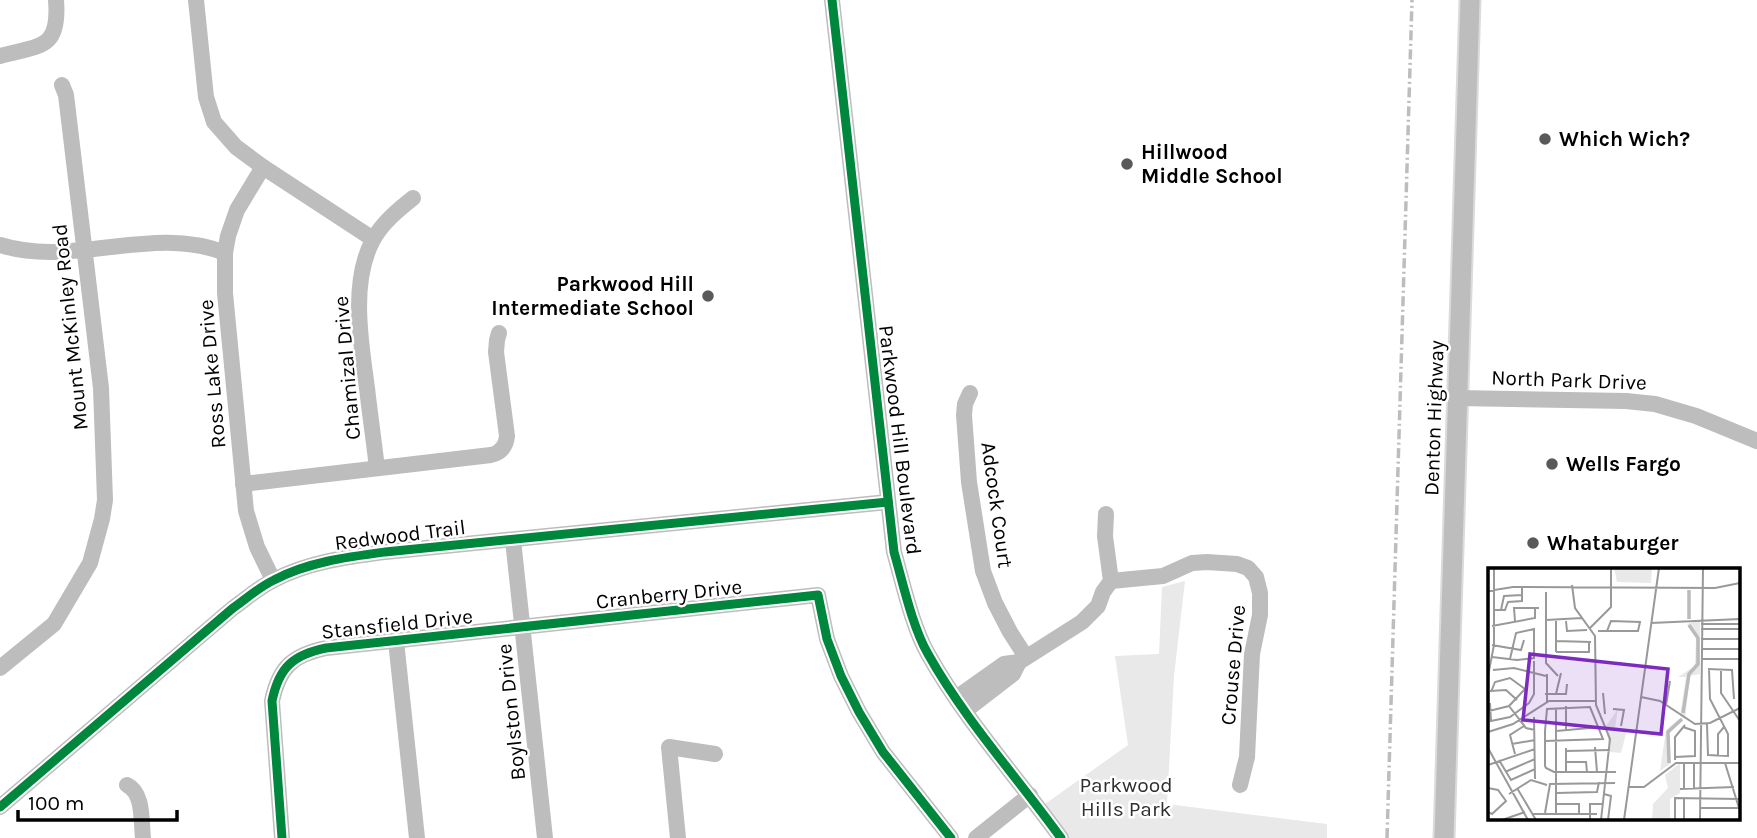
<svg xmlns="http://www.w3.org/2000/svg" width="1757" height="838" font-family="Karla,sans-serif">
<rect width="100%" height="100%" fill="#fff"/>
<polygon fill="#e9e9e9" points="1185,581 1174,676 1167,804 1327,824 1327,838 1068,838 1045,804 1128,745 1115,656 1159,654 1162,587"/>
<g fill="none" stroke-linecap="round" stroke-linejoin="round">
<defs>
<polyline id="major" points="1444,838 1470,0"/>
</defs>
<use href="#major" stroke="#dbdbdb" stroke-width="23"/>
<g stroke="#bdbdbd" stroke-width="16">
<polyline points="196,0 206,97 214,122 236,147 263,167 373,239"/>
<path d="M832 0 894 552C903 583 912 626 928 654 965 720 1017 777 1061 838"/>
<path d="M0 56C40 45 60 50 56 0"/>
<polyline points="263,167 237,210 228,236 225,253 225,293 246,511 257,547 273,580"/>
<path d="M0 245C74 268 153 224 225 253"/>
<polyline points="970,393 965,404 964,415 969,482 983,571 995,603 1010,632 1026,657"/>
<polyline points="1457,398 1626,401 1655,404 1696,416 1757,441"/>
<path d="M377 468C374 442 370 415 367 388 361 343 350 282 373 240 382 223 398 210 413 198"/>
<path d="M243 484 491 455C501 453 506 446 507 436L496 352 497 340 499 333"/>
<polyline points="513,540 545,838"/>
<polyline points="1111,581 1163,576 1192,563 1207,562 1237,564 1248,568 1256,577 1260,593 1260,615 1252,654 1247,757 1240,785"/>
<polyline points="396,641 417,838"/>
<polyline points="0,668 54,624 90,563 102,519 105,500 101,388 66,95 62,85"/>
<polyline points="956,698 1004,664 1019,662 1082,622 1098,606 1103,592 1111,581 1105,536 1106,514"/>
<polyline points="965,711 1013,674 1019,662"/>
<path d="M127 785C144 793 141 822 143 838"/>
<path d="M0 807 233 608C246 599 259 587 274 580 308 562 347 557 385 552L888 502"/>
<path d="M282 838 272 701C279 667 293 655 326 648L818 595 827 639 841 676 859 712 883 752 951 838"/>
<polyline points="678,838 669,747 715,754"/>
<polyline points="976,838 1030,795"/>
</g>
<use href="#major" stroke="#bdbdbd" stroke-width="19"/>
<polyline stroke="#bdbdbd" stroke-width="3.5" stroke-dasharray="10 3.5 2 3.5" stroke-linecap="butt" points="1387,838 1412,0"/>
<defs>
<g id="cycleway">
<path d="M832 0 894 552C903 583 912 626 928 654 965 720 1017 777 1061 838"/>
<path d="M0 807 233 608C246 599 259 587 274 580 308 562 347 557 385 552L888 502"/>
<path d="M282 838 272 701C279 667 293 655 326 648L818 595 827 639 841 676 859 712 883 752 951 838"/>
</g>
</defs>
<use href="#cycleway" stroke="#fff" stroke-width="13"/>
<use href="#cycleway" stroke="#00873e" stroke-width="9"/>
</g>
<g fill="#595959" stroke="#fff" stroke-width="2.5">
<circle cx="1545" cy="139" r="7"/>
<circle cx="1127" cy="164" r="7"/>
<circle cx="708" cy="296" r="7"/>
<circle cx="1552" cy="464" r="7"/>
<circle cx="1533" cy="543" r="7"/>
</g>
<g text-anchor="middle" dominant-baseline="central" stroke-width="5" stroke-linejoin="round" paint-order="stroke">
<g font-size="21" font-weight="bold" fill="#000" stroke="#fff" text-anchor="start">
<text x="1559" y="139">Which Wich?</text>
<text x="1141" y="152">Hillwood<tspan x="1141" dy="24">Middle School</tspan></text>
<text x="694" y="284" text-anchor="end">Parkwood Hill<tspan x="694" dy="24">Intermediate School</tspan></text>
<text x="1566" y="464">Wells Fargo</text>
<text x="1547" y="543">Whataburger</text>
</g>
<g font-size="21" fill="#000" stroke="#fff">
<text transform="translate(70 327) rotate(-96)">Mount McKinley Road</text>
<text transform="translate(347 368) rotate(-95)">Chamizal Drive</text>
<text transform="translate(212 374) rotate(-95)">Ross Lake Drive</text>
<text transform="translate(1569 380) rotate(2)">North Park Drive</text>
<text transform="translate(1434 418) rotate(-88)">Denton Highway</text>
<text transform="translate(900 440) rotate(83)">Parkwood Hill Boulevard</text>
<text transform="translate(997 505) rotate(82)">Adcock Court</text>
<text transform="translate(400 535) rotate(-7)">Redwood Trail</text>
<text transform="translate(669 594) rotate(-6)">Cranberry Drive</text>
<text transform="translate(397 624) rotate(-6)">Stansfield Drive</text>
<text transform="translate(1233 665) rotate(-85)">Crouse Drive</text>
<text transform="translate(511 712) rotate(-96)">Boylston Drive</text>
</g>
<g font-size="21" fill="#2e2e2e" stroke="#fff">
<text x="1126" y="785">Parkwood<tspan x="1126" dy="24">Hills Park</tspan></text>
</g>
</g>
<g transform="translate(1488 568)">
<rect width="252" height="252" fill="#fff"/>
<path d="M126 0H164L163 15 129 14ZM212 52V106L202 108 197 151 192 148 198 109H190L207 98 208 70 199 56ZM191 151 195 153 181 164 183 195 172 203 178 162Z" fill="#e9e9e9"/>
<path d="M130 141 127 159 139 162 133 185 122 184 118 158ZM192 195V225L182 231V252H164L165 236 180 220 177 207Z" fill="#e9e9e9"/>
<path fill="none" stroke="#bbb" stroke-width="3.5" d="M201 51V22M195 145 201 106 210 96V70L201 57M181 195 180 164 194 151"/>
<path fill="none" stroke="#999" stroke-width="2" d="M84 17 87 40 107 68 108 137 122 171 113 252M0 23 25 19 227 20 252 15M58 24V95L70 108M6 42H17L20 34 34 33V19M13 42 16 28 34 27M58 52 94 50M27 53 26 40H51M78 53 79 63 99 62M163 55 252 51M213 56H252M4 58 47 50V40M102 60 123 39V0M213 61H252M110 63H150L152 54 123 53 119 63M213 71H252M68 73 103 74M4 77 33 82 36 72M213 81H252M68 84H101V74M68 84V53M4 89 29 92 46 90V61L28 65 22 91M213 91H252M220 101 244 102 246 131M233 101V125L252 153M5 102 26 100 58 108M59 106V134M0 108 6 77V0M2 123 18 122 29 132M115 125 117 146M57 126H78L79 116M68 126 73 105M153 129 172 133 207 156 222 155 252 140M2 135 3 153 22 149 41 135 46 126V93M178 137 182 113M21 138 38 160 47 162M78 138V163M125 141 136 142 133 158M1 143 21 138 37 121 22 110 7 114 3 124M46 149 47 211M219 156 220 187 240 188V166L222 131 221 101M68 163 113 159M0 164 25 156 61 133H108M57 173 115 171 102 139 59 141 57 163V198L58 200 66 204H128M24 176 47 172M107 179 109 204M0 180 40 252M78 183 122 182M27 186 22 167 36 158M230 188V166L236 159M187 189 207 188V163L195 159M11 192 23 212 47 201M187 192V169L197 157M78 194H98L99 204M237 195 251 240M0 197 47 181M17 204 47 191M78 205V180M141 219H156L188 195H252M0 220 10 222 18 233 4 246 0 244M29 220 48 252M192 221 246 219M196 221V194M206 221V195M68 225 109 224 111 214M21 226 43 212 59 217M116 226 123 228 120 252M68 236H91V246M212 240H252M57 245 62 216 127 215M45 246H109M68 246V140M14 252 37 244M102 252V236H115M136 252 171 0M187 252V230L251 231M196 252V230M212 252 215 0"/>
<path fill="#7b2cbf" fill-opacity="0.15" stroke="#7b2cbf" stroke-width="3.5" d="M42 86 180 101 173 166 35 152Z"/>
<rect width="252" height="252" fill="none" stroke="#000" stroke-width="3.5"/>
</g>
<path d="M18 810v10h159v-10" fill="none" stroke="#000000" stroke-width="3.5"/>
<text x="28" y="810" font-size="21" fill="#000000" stroke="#ffffff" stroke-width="5" paint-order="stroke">100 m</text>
</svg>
